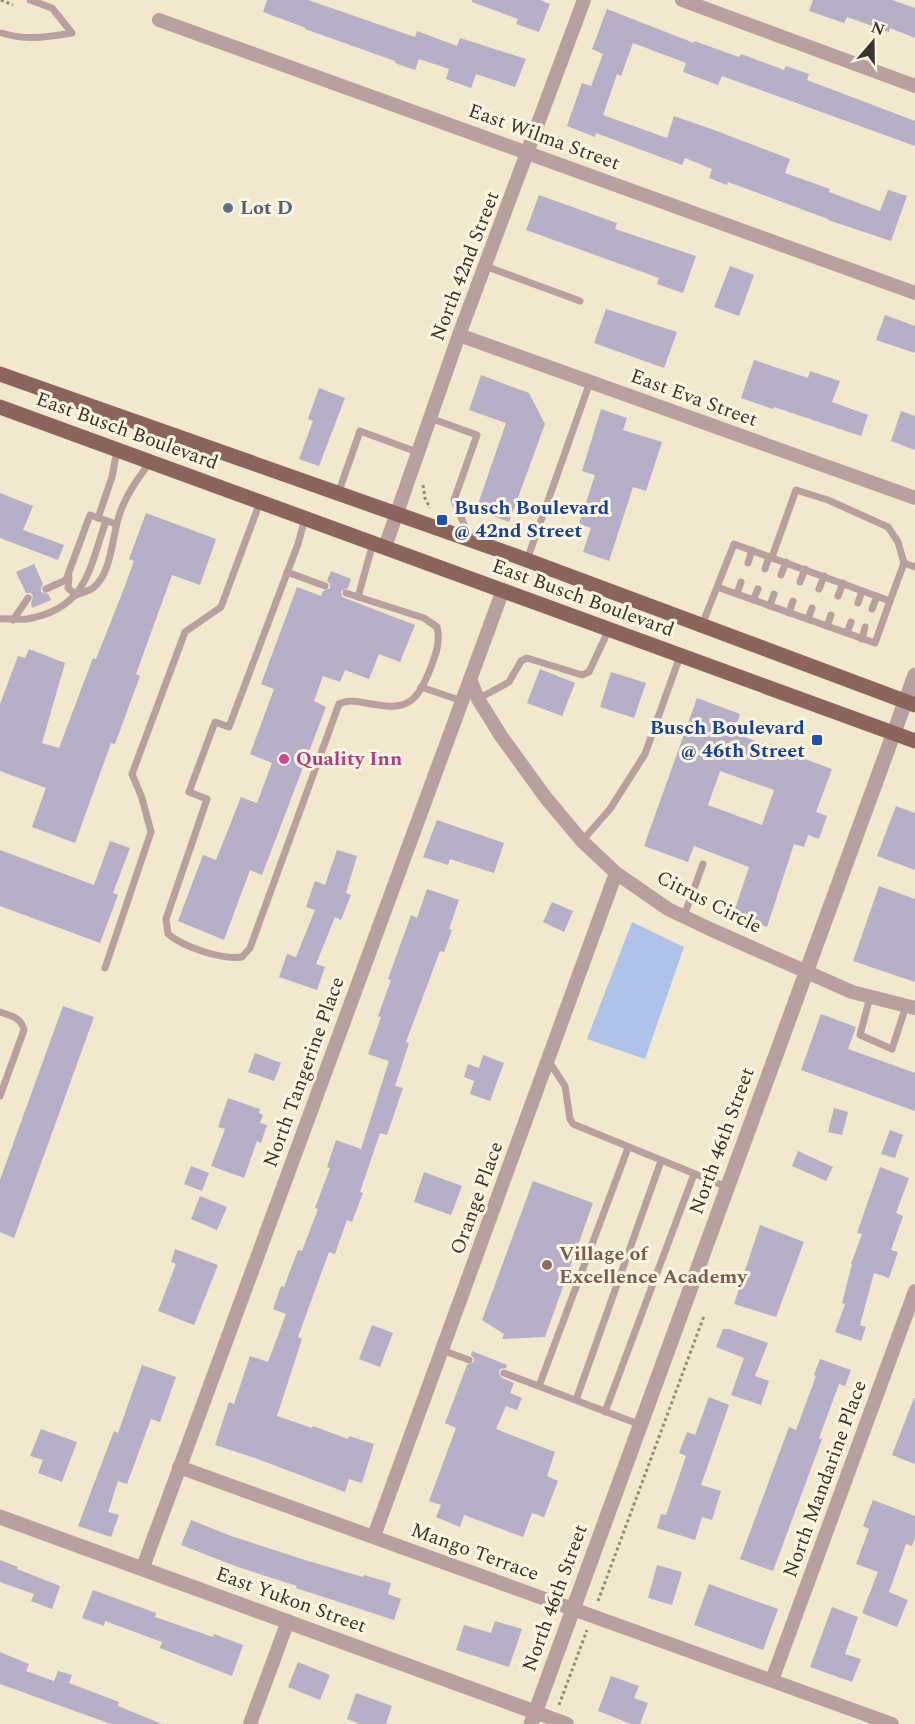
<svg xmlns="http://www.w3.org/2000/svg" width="915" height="1724" font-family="Spectral,serif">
<rect width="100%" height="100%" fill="#f2e8ce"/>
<polygon fill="#aec2ea" points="632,922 684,947 645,1059 587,1039"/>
<g fill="#b7aec7" fill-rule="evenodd">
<polygon points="267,0 308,0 415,37 417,31 457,46 460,38 526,59 515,87 476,74 471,88 446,79 449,69 419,59 415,70 395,63 395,61 305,29 306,28 263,12"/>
<polygon points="472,0 540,0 550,4 539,32 516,24 518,19 472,2"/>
<polygon points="813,0 892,0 915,8 915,38 890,28 889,32 847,17 844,23 809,11"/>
<polygon points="607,9 694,43 694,41 739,57 741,54 784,70 786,66 809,74 807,80 915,121 915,146 722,76 718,85 683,72 686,63 633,43 621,76 617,74 603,115 667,138 674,116 714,130 790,159 785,173 830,189 829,192 880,211 888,190 907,196 891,241 828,220 828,219 728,182 727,185 709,178 712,169 685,158 682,165 596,133 595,137 567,126 582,83 591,86 603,54 592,49"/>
<polygon points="539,195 617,223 615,229 696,256 683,293 657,284 659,278 526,230"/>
<polygon points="730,266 754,275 739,316 714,307"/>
<polygon points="606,309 677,332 664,368 594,343"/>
<polygon points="885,315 915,326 915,353 876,340"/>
<polygon points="754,360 808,378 810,371 840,381 832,402 868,415 861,436 774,407 773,409 741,398"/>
<polygon points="481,375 529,393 545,424 509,522 476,510 506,423 469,410"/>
<polygon points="319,388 345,398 319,466 299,459 313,421 308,419"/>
<polygon points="601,409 627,418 623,430 662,442 646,491 633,487 609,561 583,552 591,528 579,524 595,475 582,471"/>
<polygon points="901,411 915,416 915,450 891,441"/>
<polygon points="0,493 33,506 23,530 64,545 58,560 0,538"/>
<polygon points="146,513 216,539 200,585 172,575 136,674 140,676 115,744 111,743 75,843 32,827 46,788 0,771 0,704 18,656 25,658 29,649 65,663 42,743 59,748 93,658 96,659 123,591 134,561 129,559"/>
<polygon points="34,564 43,584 41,588 41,592 48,594 51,600 32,608 31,604 33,596 31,593 26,593 16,572"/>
<polygon points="331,571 351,579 348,588 341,591 342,597 415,625 400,662 379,654 369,679 345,670 340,682 323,676 314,701 326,707 262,875 250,870 224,940 178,921 203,855 216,860 241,797 257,803 272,763 250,754 274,689 261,684 297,587 321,596 323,591 330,588 330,584 327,581"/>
<polygon points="540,669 575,683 562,716 527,703"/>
<polygon points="611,672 646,683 634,718 600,707"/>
<path d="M697 698 740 714 734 733 832 769 816 812 827 816 819 839 808 835 804 847 794 844 767 927 733 915 749 867 694 846 688 862 644 846ZM720 771 774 790 762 825 708 805Z"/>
<polygon points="896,806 915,813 915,870 877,856"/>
<polygon points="437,820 504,843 494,873 450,859 448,865 423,857"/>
<polygon points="110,841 130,848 113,893 118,895 100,943 0,906 0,850 94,885"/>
<polygon points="337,850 357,856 346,893 351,895 341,920 335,917 316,964 325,967 317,990 279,977 287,954 296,957 315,910 306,907 315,881 325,885"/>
<polygon points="879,886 915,899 915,982 853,961"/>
<polygon points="427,889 459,900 449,929 452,930 444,952 440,951 406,1042 409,1043 395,1086 403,1088 387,1135 380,1133 360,1192 363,1193 352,1222 347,1220 335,1254 329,1252 298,1337 302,1339 277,1416 312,1428 313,1426 348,1439 349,1436 374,1444 362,1483 349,1479 345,1492 255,1458 215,1445 229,1402 234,1404 250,1356 268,1362 286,1314 273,1309 281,1286 284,1287 298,1250 302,1251 318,1209 315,1208 330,1168 327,1167 336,1140 361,1149 389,1061 368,1054 381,1017 378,1016 391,980 388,979 411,915 417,918"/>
<polygon points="552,902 573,911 564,932 543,922"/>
<polygon points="63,1006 94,1017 14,1238 0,1232 0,1180"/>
<polygon points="821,1014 856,1027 848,1049 915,1073 915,1111 801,1070"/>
<polygon points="255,1053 281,1063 274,1081 248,1072"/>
<polygon points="483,1055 504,1063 490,1101 470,1094 474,1081 464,1077 468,1064 479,1068"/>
<polygon points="228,1098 260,1109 259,1113 263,1115 260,1123 267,1125 261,1143 257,1141 244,1178 211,1166 225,1129 218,1127"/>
<polygon points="834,1108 848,1112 842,1135 828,1132"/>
<polygon points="890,1130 903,1135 895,1158 881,1154"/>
<polygon points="798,1151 833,1167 826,1181 792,1166"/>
<polygon points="191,1166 209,1173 202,1191 184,1184"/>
<polygon points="880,1167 909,1178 896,1213 903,1216 891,1250 898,1252 889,1278 874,1273 860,1325 866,1327 861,1341 835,1332 845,1304 842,1303 852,1264 851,1264 862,1234 857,1233"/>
<polygon points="424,1172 462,1186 451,1215 414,1202"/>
<polygon points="533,1181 593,1203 545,1337 502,1339 504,1334 482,1320"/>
<polygon points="200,1196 227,1207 217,1230 191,1219"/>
<polygon points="760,1225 804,1242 776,1317 734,1304"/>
<polygon points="175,1249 218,1265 194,1325 158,1311 176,1264 171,1262"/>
<polygon points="372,1325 393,1333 380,1367 359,1359"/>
<polygon points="723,1329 729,1329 768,1343 755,1376 769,1381 761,1405 731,1395 744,1358 716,1347"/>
<polygon points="472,1351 507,1365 506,1368 500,1369 499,1374 502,1378 514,1383 510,1393 522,1398 517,1410 506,1406 496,1429 555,1452 547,1476 558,1481 544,1517 532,1513 523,1537 464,1515 460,1527 436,1517 441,1505 429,1501 456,1428 445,1423 467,1365 474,1362 474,1358 471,1355"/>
<polygon points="820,1359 851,1370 845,1386 839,1384 819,1438 822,1439 773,1571 740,1559 789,1427 796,1430 816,1376 814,1375"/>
<polygon points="142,1365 176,1377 160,1422 151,1419 127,1484 118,1481 108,1512 119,1515 111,1537 78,1526 114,1431 118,1433"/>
<polygon points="709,1397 729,1405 701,1485 721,1491 712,1520 702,1517 695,1540 657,1528 661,1514 666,1515 686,1456 679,1453 687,1432 695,1435"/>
<polygon points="914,1398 915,1398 915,1464 892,1455"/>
<polygon points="41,1429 77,1442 62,1482 38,1473 43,1460 30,1456"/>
<polygon points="873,1500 915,1516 915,1537 912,1546 906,1544 889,1592 908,1600 897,1627 862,1613 878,1572 856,1564 869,1529 863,1526"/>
<polygon points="191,1520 231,1536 305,1560 363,1577 364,1575 391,1583 388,1594 401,1599 394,1620 296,1588 297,1586 238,1567 181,1545"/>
<polygon points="0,1560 18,1567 17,1569 60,1586 52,1609 31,1601 34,1594 0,1582"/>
<polygon points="657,1565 682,1572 672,1605 648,1598"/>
<polygon points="709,1584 778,1609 763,1650 694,1625"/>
<polygon points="93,1590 156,1613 155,1617 213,1637 214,1634 243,1645 232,1676 160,1648 162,1642 105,1621 104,1626 82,1618"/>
<polygon points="832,1607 858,1617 845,1654 861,1659 852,1682 810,1667"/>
<polygon points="495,1621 522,1629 509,1667 456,1650 464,1625 491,1633"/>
<polygon points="0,1652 29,1664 26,1671 54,1681 58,1671 72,1675 69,1683 119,1702 118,1706 162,1724 111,1724 0,1684"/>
<polygon points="298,1662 330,1675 320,1700 288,1687"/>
<polygon points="611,1676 639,1686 634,1698 648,1703 640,1724 631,1724 598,1711"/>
<polygon points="356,1693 392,1706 386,1724 360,1724 347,1719"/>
</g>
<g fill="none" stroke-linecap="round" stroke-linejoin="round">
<g stroke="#928b7a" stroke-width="3" stroke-dasharray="3 3" stroke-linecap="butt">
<polyline points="1,0 13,5"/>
<polyline points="423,485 425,498 430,508"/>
<polyline points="598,1601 704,1316"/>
<polyline points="559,1705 587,1630"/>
</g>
<g stroke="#b7a09d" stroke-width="7">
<path d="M2 33C26 41 47 37 72 33L52 8 30 0"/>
<polyline points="485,266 580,301"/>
<polyline points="430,418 477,435 454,500 469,537"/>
<polyline points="338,494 360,431 417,452"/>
<polyline points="98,518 112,477 117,450"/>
<path d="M305 518 298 544 229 727 215 722 189 792 207 799 166 919 168 934C184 947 221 960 242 957L250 948 339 704C347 700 352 701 361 702 399 709 413 712 429 672 435 657 441 643 437 627L424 618 346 593"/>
<polyline points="772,557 796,490 828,500 888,527 898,542 904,563"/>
<polyline points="527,560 590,382"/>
<polyline points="748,563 752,550"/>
<polyline points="765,569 769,557"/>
<polyline points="287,572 325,586"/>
<polyline points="781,575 786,562"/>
<polyline points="69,577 68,588 76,595"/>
<polyline points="800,582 805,569"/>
<polyline points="46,589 66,580 90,515 116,524"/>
<polyline points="819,589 824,576"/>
<polyline points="737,594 741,582"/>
<path d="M76 595C82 593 88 591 93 588 113 573 112 531 121 510 128 492 139 477 150 462"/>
<polyline points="838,596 843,583"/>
<polyline points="358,597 373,543"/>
<polyline points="753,600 758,589"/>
<polyline points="890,601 904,563 915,567"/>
<polyline points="858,603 862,591"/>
<polyline points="770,606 774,594"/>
<polyline points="872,609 877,596"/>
<polyline points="789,613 793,601"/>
<path d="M0 619C8 618 18 620 27 619 87 609 89 569 106 521"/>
<polyline points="808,619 812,608"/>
<polyline points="13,620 28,598"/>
<polyline points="702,625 734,544 890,601 875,643 717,587"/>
<polyline points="827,626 831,615"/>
<polyline points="847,633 851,622"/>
<polyline points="862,639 865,627"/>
<polyline points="421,687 462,701"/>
<polyline points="478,699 509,682 521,661 527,658 582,675 589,672 609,629"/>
<polyline points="582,841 610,809 645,754 680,656"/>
<polyline points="684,916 703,864"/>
<polyline points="105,968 151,832 142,798 132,774 185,632 221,607 260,502"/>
<polyline points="870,997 860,1035 892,1049 906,1006"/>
<path d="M0 1012C11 1016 21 1017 24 1030L0 1096"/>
<polyline points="548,1060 565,1086 570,1119 573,1124 727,1187"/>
<polyline points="442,1350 469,1360"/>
<polyline points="504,1373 641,1425"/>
<polyline points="539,1386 628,1148"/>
<polyline points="576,1400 661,1161"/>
<polyline points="605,1412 694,1174"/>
</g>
<g stroke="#b7a09d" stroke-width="14">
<polyline points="682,0 915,86"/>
<polyline points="159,20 915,293"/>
<polyline points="459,335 915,498"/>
<polyline points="385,547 459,335 584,0"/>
<polyline points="470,679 478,699 501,736 546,798 582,841 616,873 668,909 712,930 852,992 915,1008"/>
<polyline points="179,1467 892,1724"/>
<polyline points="374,1536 616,873"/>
<polyline points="143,1567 503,590"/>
<polyline points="772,1680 915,1291"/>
<polyline points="535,1712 567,1724"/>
<polyline points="250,1724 288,1621"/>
</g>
<g stroke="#b7a09d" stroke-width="15">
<polyline points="0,1517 535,1712"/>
<polyline points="531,1724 915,675"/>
</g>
<g stroke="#8b645e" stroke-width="15">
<polyline points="0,374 516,556 915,705"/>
<polyline points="0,407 915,741"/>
</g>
</g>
<circle fill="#5c6f8a" stroke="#fef5e1" stroke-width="2" cx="228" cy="208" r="6"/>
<g fill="#1a4fb4" stroke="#fef5e1" stroke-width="2">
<rect x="436" y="514" width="12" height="12" rx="3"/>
<rect x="811" y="734" width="12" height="12" rx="3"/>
</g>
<circle fill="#d1479c" stroke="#fef5e1" stroke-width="2" cx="284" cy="759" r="6"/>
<circle fill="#8d6e63" stroke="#fef5e1" stroke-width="2" cx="547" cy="1265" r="6"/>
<g text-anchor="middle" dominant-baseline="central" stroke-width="6" stroke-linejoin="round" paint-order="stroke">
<g font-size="20" fill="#39352b" stroke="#fef5e1">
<text transform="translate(544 137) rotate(20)">East Wilma Street</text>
<text transform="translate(465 266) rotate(-69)">North 42nd Street</text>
<text transform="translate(694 398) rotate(20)">East Eva Street</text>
<text transform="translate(127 431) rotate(20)">East Busch Boulevard</text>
<text transform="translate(583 598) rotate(20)">East Busch Boulevard</text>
<text transform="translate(709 902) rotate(27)">Citrus Circle</text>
<text transform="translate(304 1072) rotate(-70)">North Tangerine Place</text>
<text transform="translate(722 1141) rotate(-70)">North 46th Street</text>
<text transform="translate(477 1198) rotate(-70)">Orange Place</text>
<text transform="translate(825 1479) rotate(-70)">North Mandarine Place</text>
<text transform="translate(475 1552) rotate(20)">Mango Terrace</text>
<text transform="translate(555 1598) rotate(-70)">North 46th Street</text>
<text transform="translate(291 1600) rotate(20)">East Yukon Street</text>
</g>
<g font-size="20" font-weight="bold" fill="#4e5e75" stroke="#fef5e1" text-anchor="start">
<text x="240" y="208">Lot D</text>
</g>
<g font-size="20" font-weight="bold" fill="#164399" stroke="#fef5e1" text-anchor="start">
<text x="454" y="508">Busch Boulevard<tspan x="454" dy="23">@ 42nd Street</tspan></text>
<text x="805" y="728" text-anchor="end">Busch Boulevard<tspan x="805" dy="23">@ 46th Street</tspan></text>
</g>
<g font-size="20" font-weight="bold" fill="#b23c85" stroke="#fef5e1" text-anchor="start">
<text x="296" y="759">Quality Inn</text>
</g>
<g font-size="20" font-weight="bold" fill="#785e54" stroke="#fef5e1" text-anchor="start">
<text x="559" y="1254">Village of<tspan x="559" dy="23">Excellence Academy</tspan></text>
</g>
</g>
<g transform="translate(873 42) rotate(20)" stroke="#fef5e1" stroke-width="4.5" paint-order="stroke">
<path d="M0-4.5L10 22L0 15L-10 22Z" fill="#39352b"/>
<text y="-9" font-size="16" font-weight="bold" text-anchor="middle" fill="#39352b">N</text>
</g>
</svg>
